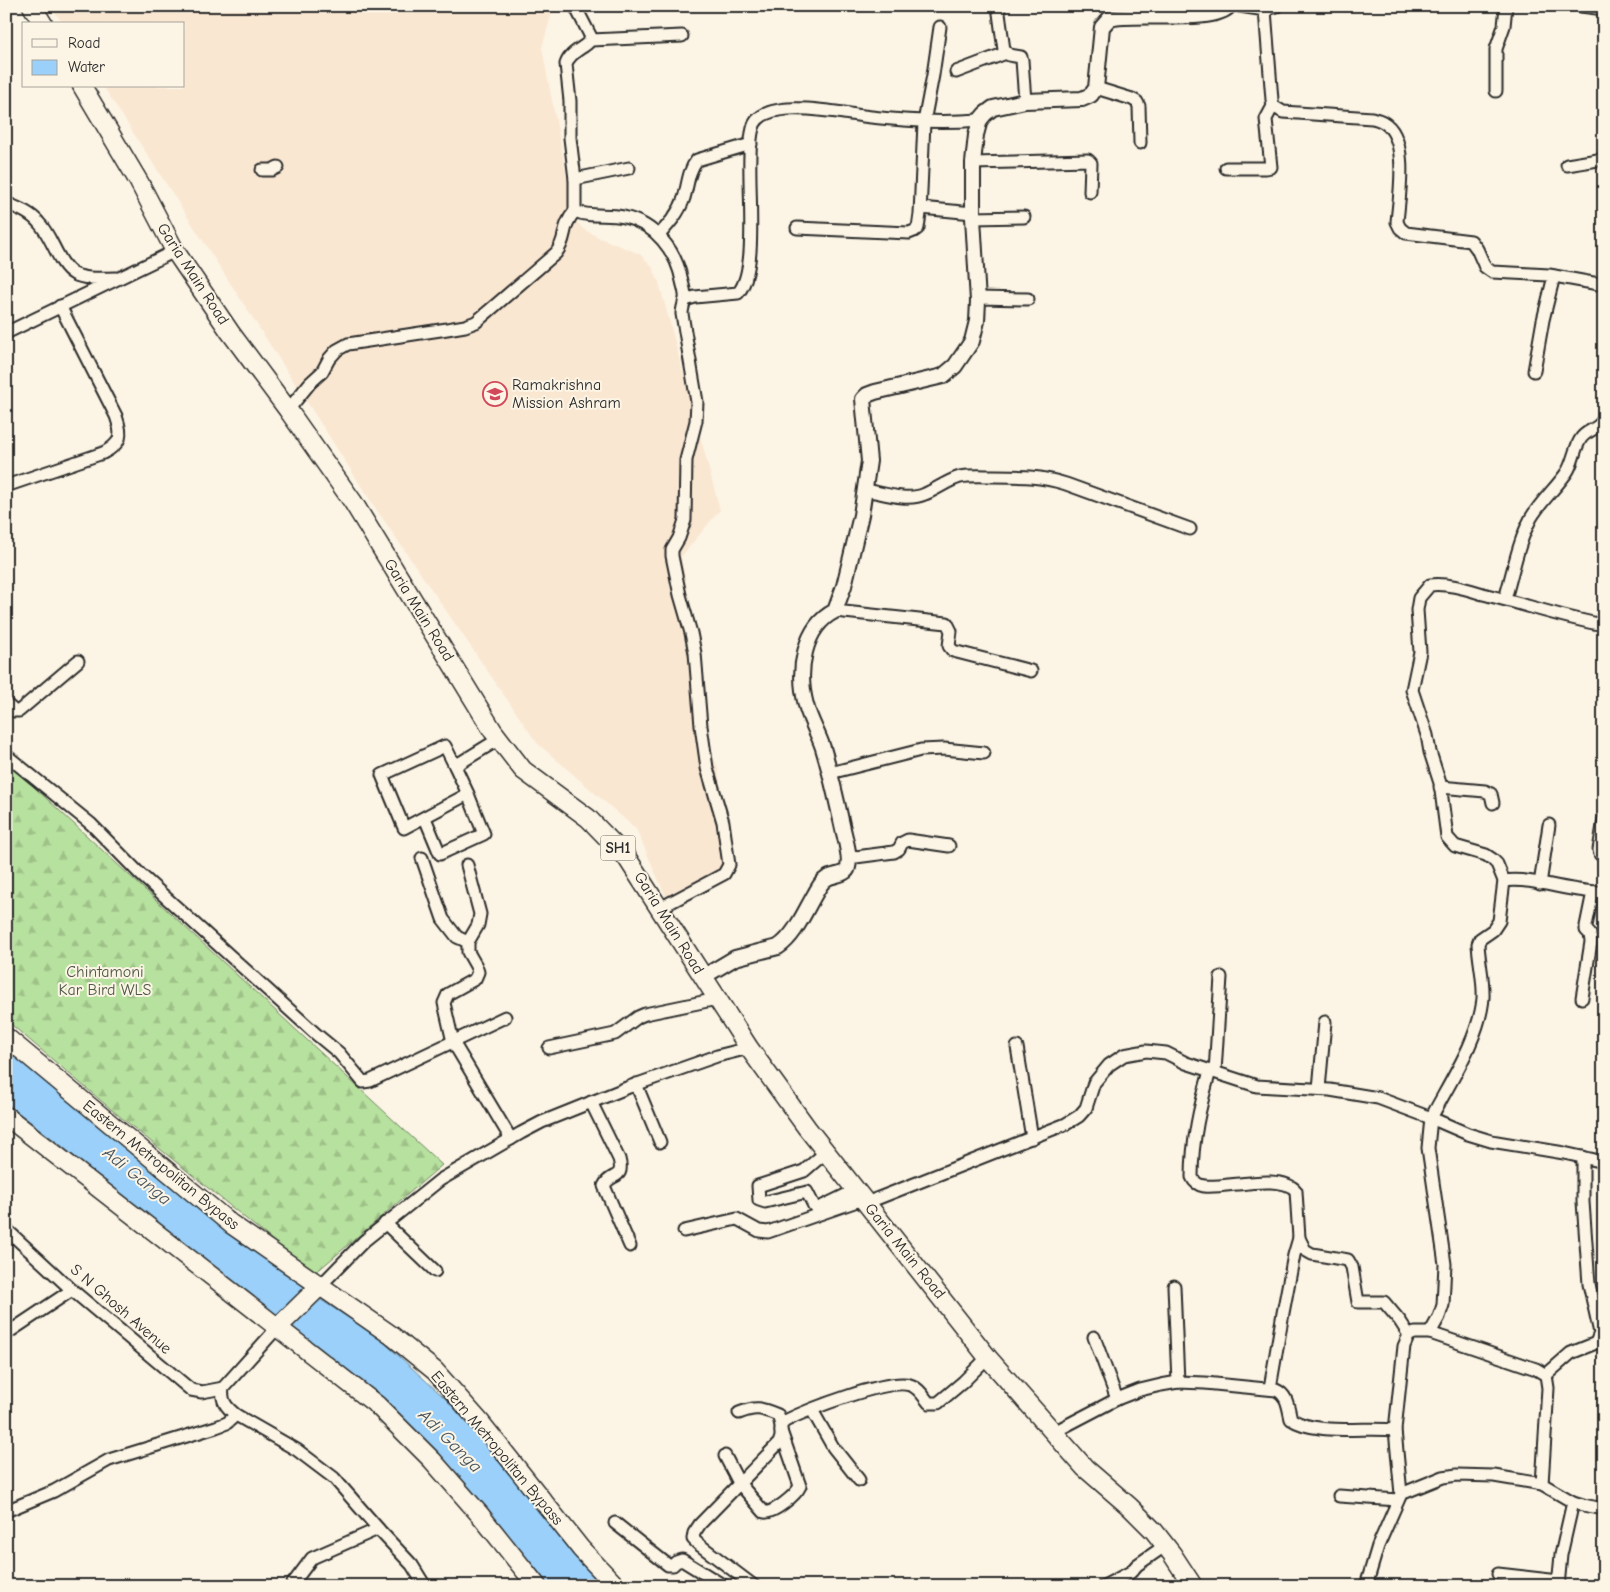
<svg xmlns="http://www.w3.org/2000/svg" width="1610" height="1592" font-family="'Comic Neue',sans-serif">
<defs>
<pattern id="forest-firs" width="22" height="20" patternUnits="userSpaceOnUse" patternTransform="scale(1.25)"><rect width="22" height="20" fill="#b7e19e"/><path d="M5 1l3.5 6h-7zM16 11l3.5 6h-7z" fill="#9ec188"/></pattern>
</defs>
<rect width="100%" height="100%" fill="#fcf5e5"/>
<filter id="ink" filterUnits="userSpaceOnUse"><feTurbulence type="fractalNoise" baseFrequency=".02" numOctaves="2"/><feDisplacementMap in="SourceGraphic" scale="10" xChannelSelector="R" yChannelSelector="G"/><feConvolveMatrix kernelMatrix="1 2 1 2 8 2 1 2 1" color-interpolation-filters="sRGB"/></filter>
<g filter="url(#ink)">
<polygon fill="#fae7d2" points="51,6 554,6 542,48 575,219 583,229 600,238 640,254 652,266 659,282 720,510 681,557 701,663 708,746 718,767 732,874 671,908 636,829 537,743 374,506 103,86 184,86 184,24 63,24"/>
<polygon fill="url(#forest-firs)" stroke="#718664" points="6,761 442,1165 314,1274 112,1110 6,1020"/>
<polygon fill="#9ad0f9" stroke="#6e8ea7" points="6,1042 318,1298 377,1336 448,1401 604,1586 544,1586 448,1467 323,1350 205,1266 62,1146 6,1103"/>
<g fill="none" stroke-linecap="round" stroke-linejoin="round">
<defs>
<g id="minor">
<path d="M575 6 591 37C590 47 571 49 566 64L570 101V138L575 179V211C589 218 608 213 624 217 655 224 676 250 682 281 683 286 686 294 685 299 684 304 682 309 682 314L697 402 696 421 686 460 685 520 679 538 672 550V556L680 595 691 633 695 653 701 726 707 768 723 822 729 865 724 874 660 908"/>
<polyline points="998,6 1004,50 1009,55 1021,57 1022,60 1025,101"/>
<path d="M1240 6 1265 10 1272 100 1273 106 1283 112 1372 118C1376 119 1380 120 1383 122 1410 137 1399 197 1397 222L1400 228 1406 233 1471 241 1477 249 1485 267 1492 272 1549 275 1604 285"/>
<polyline points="1581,6 1604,9"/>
<polyline points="1265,10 1277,6"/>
<polyline points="591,40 682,36"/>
<polyline points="956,72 1006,53"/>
<polyline points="1096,88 1132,99 1137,102 1139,106 1140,143"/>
<polyline points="1496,91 1496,49 1504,26 1506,6"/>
<polyline points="973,163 1088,160 1091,163 1090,192"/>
<polyline points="1567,165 1604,159"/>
<polyline points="1226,168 1266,168 1271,167 1266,119 1273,106"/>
<polyline points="262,170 272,170 278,167"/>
<polyline points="575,179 629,168"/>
<path d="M6 203C18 208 31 213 39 223 52 236 58 265 74 274 86 280 102 278 116 278"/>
<polyline points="921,208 973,213"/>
<polyline points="973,218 1024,217"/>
<polyline points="797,228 909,233 914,231 918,228 920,214 924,122 933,75 940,27"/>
<path d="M659 235C669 224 679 213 684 198 688 185 688 171 697 160L751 144"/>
<polyline points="978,298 1028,299"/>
<path d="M685 300 695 297 738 293C762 266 743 167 753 128 761 96 840 113 863 116 877 118 890 119 904 120 930 122 955 122 980 120"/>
<polyline points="6,333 175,251"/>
<polyline points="1534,371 1543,320 1554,276"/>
<path d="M288 410 310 383 322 372 329 359 337 350 348 344 447 329 465 326 476 322 556 253C568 238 560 228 575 211"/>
<path d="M6 486 103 453C122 443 123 436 116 416L60 306"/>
<path d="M865 490C883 493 907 502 925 494 937 489 947 481 960 477 971 475 983 476 994 476 1019 476 1042 476 1066 484L1190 529"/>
<path d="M1505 599C1513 572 1518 543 1531 518 1541 501 1556 488 1567 472 1573 463 1574 450 1580 440 1585 429 1600 431 1604 417"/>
<polyline points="835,611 947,623 951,631 949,646 953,651 1031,671"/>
<polyline points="6,704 14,711 19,711 78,661"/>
<polyline points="6,755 91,824 140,874 316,1034 339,1053 363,1082 370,1081 505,1017"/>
<polyline points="455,766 468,794"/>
<polyline points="830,773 921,750 944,749 984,753"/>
<polyline points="1440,787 1485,791 1491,794 1493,803"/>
<polyline points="425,818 440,854 484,834 468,794 404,828 382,775 445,746 455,766 499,739"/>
<polyline points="1604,819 1599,850 1600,854 1604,854"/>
<polyline points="422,858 443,919 457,937 468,942"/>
<polyline points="848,858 894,852 899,849 902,843 908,840 949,846"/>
<polyline points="467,865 480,914 478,925 468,942 468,952 476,966 478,972 475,979 448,994 444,1003 453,1042 511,1139"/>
<path d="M1504 881C1535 877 1570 893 1604 892"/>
<polyline points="1540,884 1549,825"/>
<polyline points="1582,998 1591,942 1590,934 1586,930 1586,926 1593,892"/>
<polyline points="1017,1047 1032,1138"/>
<polyline points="549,1048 615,1034 638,1017 645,1014 717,999"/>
<path d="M1210 1071C1200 1106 1192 1140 1192 1177 1194 1182 1198 1185 1204 1186 1224 1189 1282 1172 1296 1191L1299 1238 1294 1255 1283 1313 1270 1388"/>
<polyline points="1215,1072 1221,977"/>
<polyline points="636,1084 660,1142"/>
<polyline points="1319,1089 1325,1022"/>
<path d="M591 1102 619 1159C625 1181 610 1172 604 1186L630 1246"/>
<polyline points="826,1152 804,1171 758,1186 759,1200 765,1202 807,1192 814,1206 819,1208 856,1190"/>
<polyline points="866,1203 1066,1124 1079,1116 1086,1108 1094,1083 1109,1065 1124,1055 1146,1051 1166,1053 1186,1063 1257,1086 1330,1090 1378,1098 1431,1118 1468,1134 1491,1141 1564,1153 1604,1162"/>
<polyline points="385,1223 435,1271"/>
<polyline points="6,1229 72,1290 191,1390 202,1392 223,1388"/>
<polyline points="684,1231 737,1219 759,1231 768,1232 863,1199"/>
<polyline points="1299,1238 1305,1250 1312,1254 1348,1260 1352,1267 1358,1302 1384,1302 1400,1321 1409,1335"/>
<polyline points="320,1286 364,1241 440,1180 521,1133 542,1122 629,1087 717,1056 749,1048"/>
<polyline points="1174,1286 1178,1382"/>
<path d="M277 1328 223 1388C221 1401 226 1407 236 1415L297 1450 334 1478 382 1533 412 1565 425 1586"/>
<path d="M1430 1333 1439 1317 1443 1305 1445 1264 1428 1148 1431 1118C1450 1082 1480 1037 1483 998 1484 980 1479 962 1478 944L1480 939 1493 930 1499 921 1504 881 1497 864 1492 859 1486 855 1455 846 1447 837 1440 783 1430 752 1427 735 1412 690 1420 652 1417 610 1419 598 1430 585C1448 583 1466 589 1483 594 1524 604 1563 618 1604 625"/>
<polyline points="6,1334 72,1290"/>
<polyline points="1094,1337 1117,1399"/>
<polyline points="1546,1375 1571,1353 1596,1343 1600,1333 1589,1284 1583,1202 1583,1157"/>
<polyline points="812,1410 833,1447 859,1480"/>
<path d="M739 1413C756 1406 761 1408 778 1415L781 1425"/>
<path d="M1054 1432 1117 1399 1140 1390 1161 1385 1178 1382 1205 1383 1276 1390C1288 1395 1288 1408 1291 1419 1314 1435 1367 1427 1395 1430"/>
<path d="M725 1456 739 1483 764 1512C773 1514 796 1495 800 1486L781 1431"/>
<polyline points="1401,1494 1395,1430 1404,1346 1409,1335 1415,1333 1430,1333 1536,1369 1546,1375 1548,1388 1542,1484"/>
<polyline points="1339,1496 1398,1500"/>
<polyline points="1573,1502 1583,1505 1604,1509"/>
<polyline points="6,1511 54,1491 109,1460 216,1427 227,1423 236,1415"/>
<polyline points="615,1523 668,1565 673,1565 676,1562 682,1560 724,1586"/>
<polyline points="1498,1574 1559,1581"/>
<polyline points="291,1586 312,1558 378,1529"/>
<path d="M754 1586 697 1543 693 1539 694 1533 700 1524 779 1443 781 1437V1425L785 1421C807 1410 888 1378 910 1385 918 1387 924 1397 929 1403H938L963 1382 988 1357"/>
<polyline points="1104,1586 1131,1572 1137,1565 1166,1545"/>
<polyline points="1366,1586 1378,1546 1401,1494 1443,1477 1457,1475 1494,1476 1542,1484 1573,1502 1561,1555 1558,1586"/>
</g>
<path id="tertiary" d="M703 977 735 958 778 947C795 936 805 911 815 894 818 889 821 882 826 879 833 874 846 876 848 867 851 858 845 838 843 829 837 802 831 774 823 748 818 733 810 720 806 705 797 672 803 627 835 611L844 586 851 557 861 515 869 461 863 399 867 395 875 392 943 376 955 366 972 341 977 321 978 301 973 218V163L976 135 980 120 985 114 993 108 1025 101 1082 99 1091 95 1096 88 1102 27 1109 19C1132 12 1216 24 1229 6"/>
<g id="primary">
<polyline points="32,6 43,24"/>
<polyline points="82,86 139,182 175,251 230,332 288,410 353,502 493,731 523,770 588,818 627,858 749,1048 807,1128 989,1359 1085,1468 1130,1507 1154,1531 1172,1554 1193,1586"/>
<polyline points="6,1037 231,1224 391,1335 435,1371 481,1423 581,1549 616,1586"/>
<polyline points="6,1116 377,1405 432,1460 481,1516 537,1586"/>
<polyline points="277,1328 320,1286"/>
</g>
</defs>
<use href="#minor" stroke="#2b2b2b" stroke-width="15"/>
<use href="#tertiary" stroke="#2b2b2b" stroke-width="18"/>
<use href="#primary" stroke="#2b2b2b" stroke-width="21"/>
<use href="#minor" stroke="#fcf5e5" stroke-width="11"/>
<use href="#tertiary" stroke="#fcf5e5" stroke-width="14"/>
<use href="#primary" stroke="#fcf5e5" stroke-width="18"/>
</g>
</g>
<defs>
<symbol id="school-ring" viewBox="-11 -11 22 22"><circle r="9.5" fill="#fcf5e5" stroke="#d1495b" stroke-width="1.5"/><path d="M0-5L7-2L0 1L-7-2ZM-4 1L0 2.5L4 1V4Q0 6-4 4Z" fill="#d1495b"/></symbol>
</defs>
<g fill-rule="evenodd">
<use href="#school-ring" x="481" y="380" width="28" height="28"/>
</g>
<g text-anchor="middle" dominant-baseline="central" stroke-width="4" stroke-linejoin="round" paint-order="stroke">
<rect fill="#fcf5e5" stroke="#6a6863" stroke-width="1" x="600.5" y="835.5" width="35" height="25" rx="4"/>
<g font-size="15" font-weight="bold" fill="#2b2b2b">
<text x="618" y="848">SH1</text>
</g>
<g font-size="16" fill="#2b2b2b" stroke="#fcf5e5">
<text transform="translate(193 274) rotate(57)">Garia Main Road</text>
<text transform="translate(419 610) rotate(58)">Garia Main Road</text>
<text transform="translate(669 923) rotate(58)">Garia Main Road</text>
<text transform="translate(161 1165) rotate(39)">Eastern Metropolitan Bypass</text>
<text transform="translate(905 1251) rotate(51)">Garia Main Road</text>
<text transform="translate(121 1309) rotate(41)">S N Ghosh Avenue</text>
<text transform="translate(497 1448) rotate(50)">Eastern Metropolitan Bypass</text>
</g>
<g font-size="16" fill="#2b2b2b" stroke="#fcf5e5" text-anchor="start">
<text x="512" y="385">Ramakrishna<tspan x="512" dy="18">Mission Ashram</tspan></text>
</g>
<g font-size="16" fill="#4e5848" stroke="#fcf5e5">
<text x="105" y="972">Chintamoni<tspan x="105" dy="18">Kar Bird WLS</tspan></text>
</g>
<g font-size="18" font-style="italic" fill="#47545e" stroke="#fcf5e5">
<text transform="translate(137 1176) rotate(39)">Adi Ganga</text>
<text transform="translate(450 1441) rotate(45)">Adi Ganga</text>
</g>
</g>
<rect width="1610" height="1592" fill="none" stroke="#fcf5e5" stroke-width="25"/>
<rect x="12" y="12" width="1585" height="1567" fill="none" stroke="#2b2b2b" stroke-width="2" filter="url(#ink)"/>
<rect x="22" y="22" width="162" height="65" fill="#fcf5e5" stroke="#a8a49b"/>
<rect x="32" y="39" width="25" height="8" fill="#fcf5e5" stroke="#a8a49b"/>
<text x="68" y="48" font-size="15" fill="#2b2b2b">Road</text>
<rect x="32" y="60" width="25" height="15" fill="#9ad0f9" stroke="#a8a49b"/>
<text x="68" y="72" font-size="15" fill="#2b2b2b">Water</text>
</svg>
